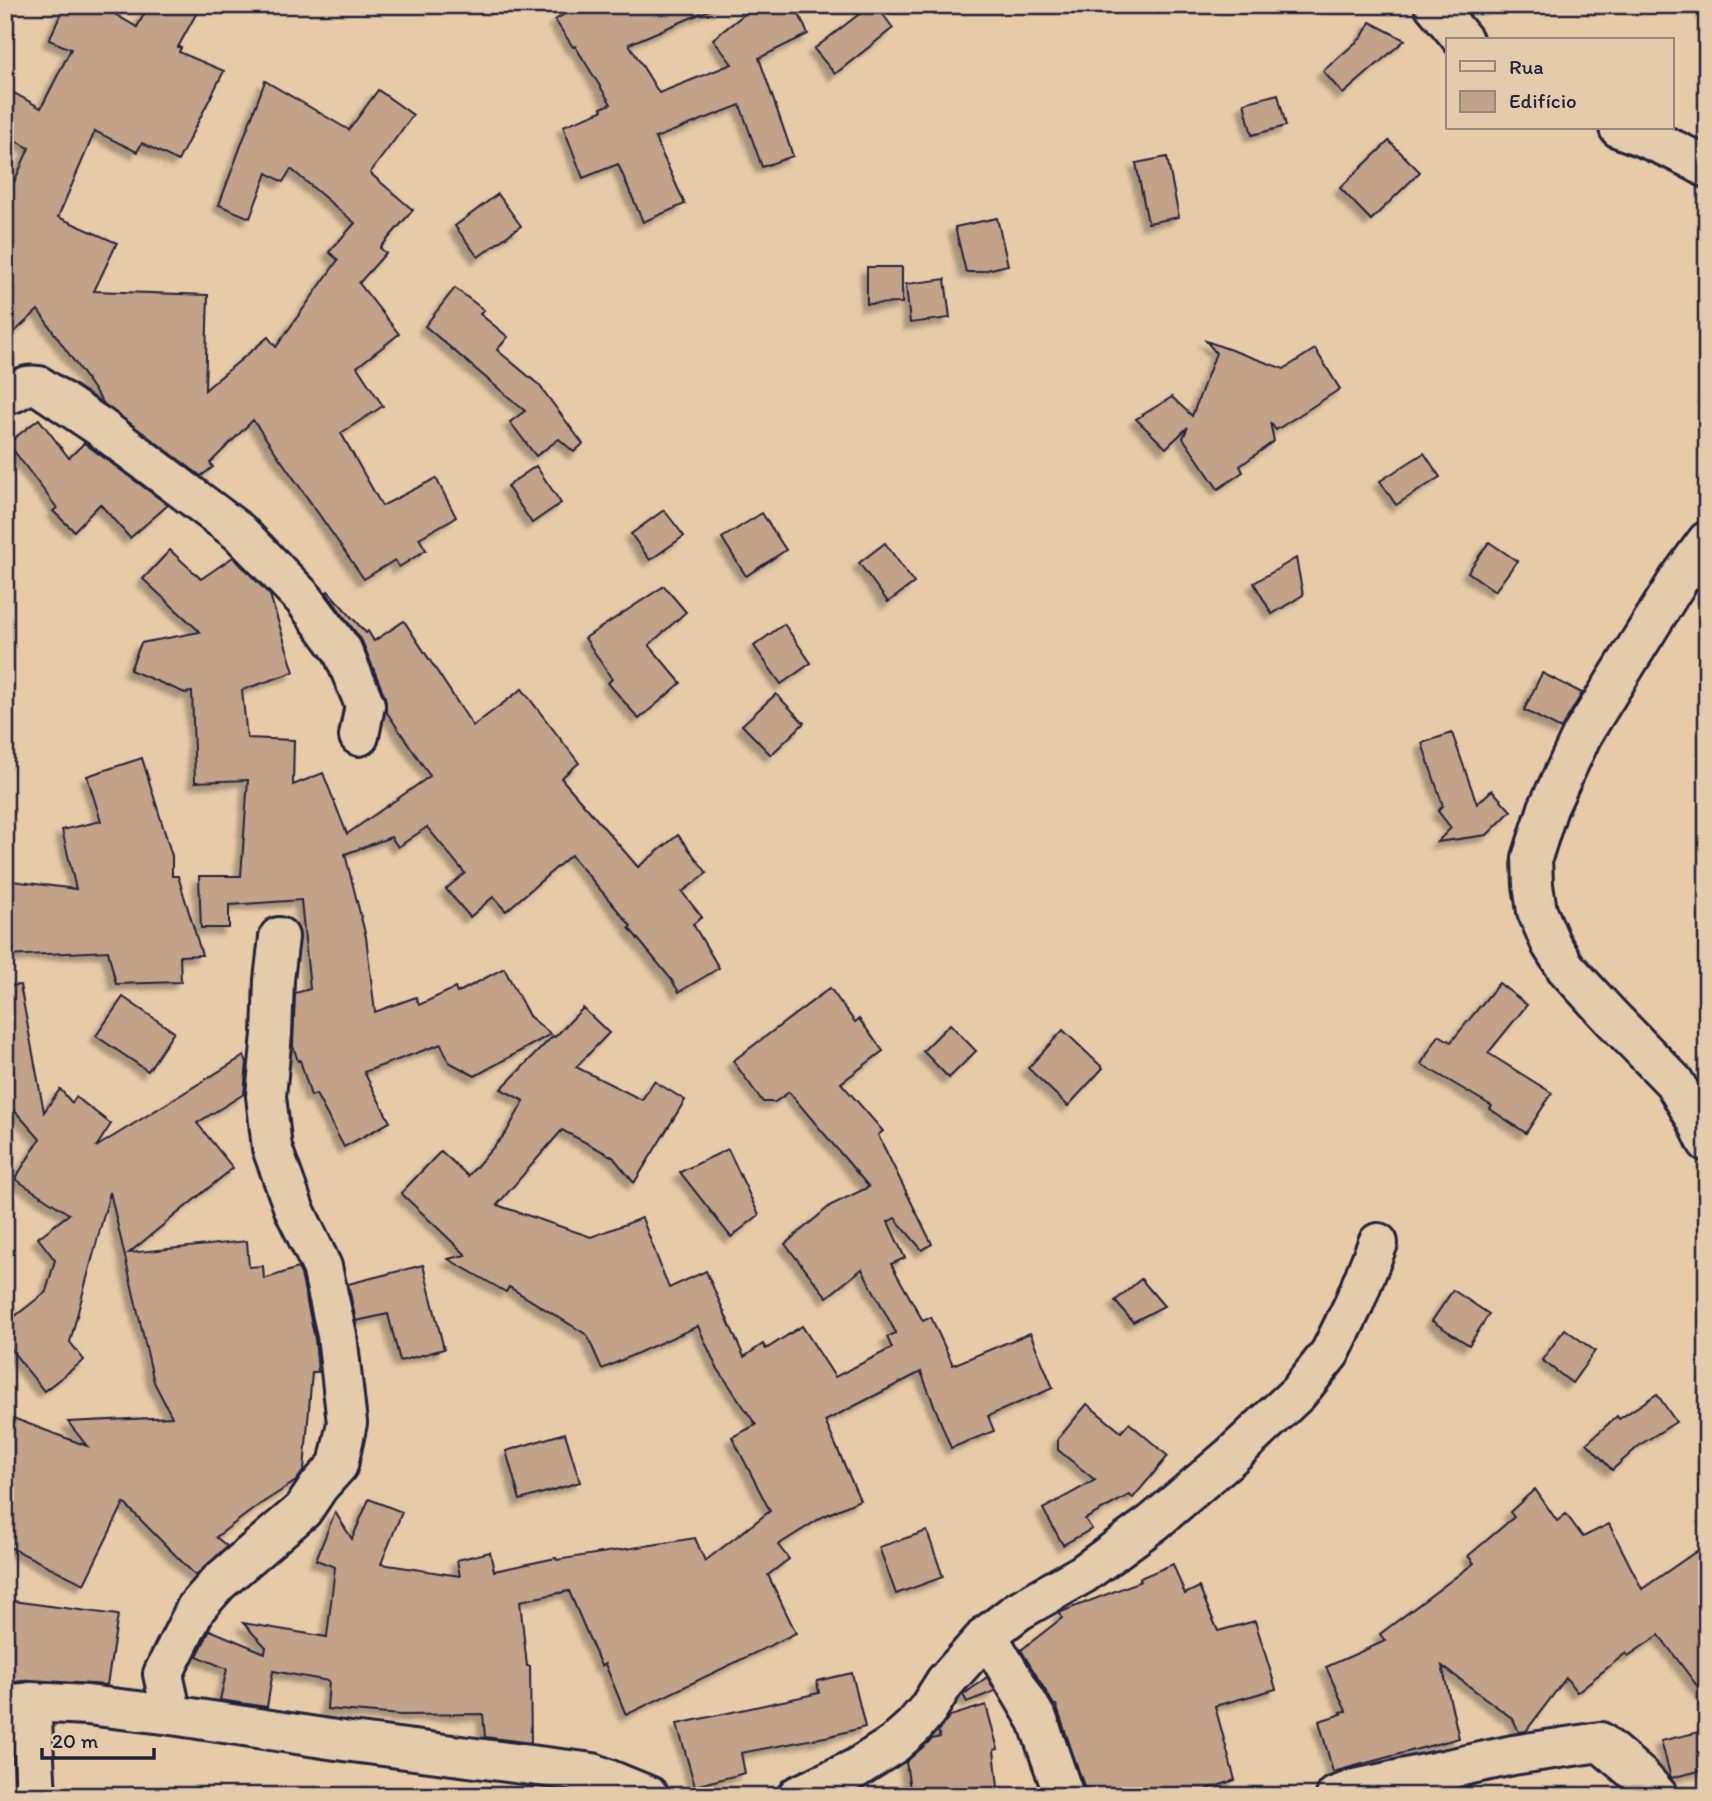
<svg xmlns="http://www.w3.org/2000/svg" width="1712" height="1801" font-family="Itim,sans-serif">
<defs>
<filter id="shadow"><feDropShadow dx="-6" dy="6" stdDeviation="2" flood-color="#0004"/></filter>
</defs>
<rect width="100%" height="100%" fill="#e7caa8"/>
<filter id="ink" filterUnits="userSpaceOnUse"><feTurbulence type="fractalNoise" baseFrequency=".0143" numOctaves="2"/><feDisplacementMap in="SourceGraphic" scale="14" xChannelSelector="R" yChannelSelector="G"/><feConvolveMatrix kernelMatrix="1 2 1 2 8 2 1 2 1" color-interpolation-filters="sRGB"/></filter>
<g filter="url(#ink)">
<g fill="#c3a28a" stroke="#22223b" stroke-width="2" filter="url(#shadow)">
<polygon points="65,5 99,5 137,27 149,5 201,5 178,47 181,48 179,52 224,71 178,161 142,143 137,152 95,131 58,217 117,243 94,291 208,295 205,390 268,337 276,347 338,260 329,252 355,223 291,169 283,182 267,173 250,218 219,205 265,81 349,130 378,90 413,115 370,173 413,210 380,248 386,253 359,283 399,334 357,367 383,406 341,433 382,506 436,478 456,517 419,538 426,550 399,567 395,560 364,579 253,420 210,463 213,467 201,476 104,404 38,310 5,341 5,203 29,148 5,135 5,88 41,108 71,49 49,40"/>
<polygon points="579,5 721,5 629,44 659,93 732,64 713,39 756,5 795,5 808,34 759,58 793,156 762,167 740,105 655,138 685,204 643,222 618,164 583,178 563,126 602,111 601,108 611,104 575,46 573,47 555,20"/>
<polygon points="871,5 876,5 893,28 835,74 814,49"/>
<polygon points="1370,22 1405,40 1343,94 1323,71 1362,37"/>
<polygon points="1278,94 1286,126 1252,135 1244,103"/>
<polygon points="1389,141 1420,172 1371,220 1340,188"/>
<polygon points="1167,157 1179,217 1148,223 1136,163"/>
<polygon points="498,194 521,226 478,257 455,226"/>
<polygon points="997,218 1008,265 978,272 966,272 955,227"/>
<polygon points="867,267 902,267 902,303 867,304"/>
<polygon points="945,279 950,318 910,323 906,284"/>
<polygon points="455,288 484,310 480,314 508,337 497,350 539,385 583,444 574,452 559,439 536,456 510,422 525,411 425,326"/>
<polygon points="1206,341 1284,369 1315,349 1340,389 1276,430 1270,422 1274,441 1240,466 1243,472 1218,489 1183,438 1188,427 1166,448 1136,419 1172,397 1192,416 1216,353"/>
<polygon points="39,419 69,458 84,443 168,505 130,538 100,504 74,531 53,511 57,508 8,443"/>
<polygon points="1424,453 1440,477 1396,505 1380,481"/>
<polygon points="536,466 561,503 532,523 507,486"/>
<polygon points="664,510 684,536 650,560 631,534"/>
<polygon points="762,513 786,550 746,576 722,538"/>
<polygon points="1489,542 1517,561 1495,591 1468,572"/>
<polygon points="885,543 914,583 888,602 859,563"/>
<polygon points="170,550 201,579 233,557 270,595 294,672 242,690 247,738 294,740 293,785 323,773 347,834 430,776 386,711 385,697 362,641 326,592 328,591 366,633 368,631 374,641 404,621 473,726 522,689 579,763 561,778 638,867 678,835 707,873 682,892 702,917 693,924 719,968 679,992 671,979 629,928 631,926 571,855 506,911 493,897 470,917 446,889 465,873 427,827 398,847 391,837 345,854 366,937 375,1012 416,997 419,1005 455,988 457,993 504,968 529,1016 551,1034 475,1076 449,1062 441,1044 364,1072 390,1122 344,1147 316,1094 311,1096 300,1060 298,1061 293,1046 295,993 310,989 301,900 229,905 229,928 201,928 199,876 241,876 248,780 195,782 192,692 185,693 130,670 141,643 200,632 143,579"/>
<polygon points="1296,558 1303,595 1272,614 1254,583"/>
<polygon points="664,586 686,612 649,645 681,683 639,719 608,683 612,679 585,638"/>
<polygon points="784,624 811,663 781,684 754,646"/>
<polygon points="1542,673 1582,693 1561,729 1524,710"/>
<polygon points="776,694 804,723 771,755 742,725"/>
<polygon points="1452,733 1477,804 1492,790 1511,811 1487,835 1437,842 1451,828 1438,811 1443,806 1422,743"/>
<polygon points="142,758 172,856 172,876 178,876 202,955 180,956 181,982 116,984 108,951 5,956 5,941 13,881 76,889 62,830 101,821 87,776"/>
<polygon points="1499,983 1527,1005 1488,1053 1552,1093 1526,1133 1490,1109 1492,1106 1421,1064 1439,1035 1451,1042"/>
<polygon points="20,985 44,1112 60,1089 72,1103 76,1097 111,1124 96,1147 244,1056 247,1062 244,1094 197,1123 233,1168 129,1253 247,1241 249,1267 263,1266 264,1279 298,1268 301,1274 315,1339 318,1372 312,1372 304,1470 296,1481 259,1505 216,1537 227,1546 196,1576 124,1503 84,1584 5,1545 5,1415 87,1446 68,1422 172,1417 154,1382 110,1192 70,1342 84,1360 44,1391 5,1342 5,1324 46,1292 55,1260 38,1238 69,1214 15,1179 40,1139 5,1100 5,986"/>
<polygon points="830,988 855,1022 859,1019 883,1051 841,1083 883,1131 878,1135 932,1244 922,1250 895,1218 888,1222 905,1258 891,1264 923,1321 931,1317 953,1365 1030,1333 1053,1388 988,1416 994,1431 951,1448 921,1372 825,1421 860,1500 824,1516 778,1545 789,1559 768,1575 796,1633 626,1715 605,1664 601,1666 569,1591 520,1601 527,1666 530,1666 531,1743 485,1737 483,1714 401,1715 327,1709 329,1681 273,1671 267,1707 220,1700 227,1669 197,1656 210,1630 265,1653 266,1647 243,1623 327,1637 335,1567 316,1560 335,1512 352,1539 369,1499 402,1512 381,1564 460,1576 457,1560 490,1552 494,1571 556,1558 557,1560 695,1538 705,1561 770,1511 732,1437 756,1425 716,1366 698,1326 602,1369 587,1335 509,1287 506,1292 448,1259 466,1255 401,1193 441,1151 468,1176 506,1133 524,1101 501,1089 553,1036 555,1037 583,1008 609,1033 576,1067 642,1100 654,1081 685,1100 634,1183 613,1157 562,1130 497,1205 591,1237 642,1218 669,1288 706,1271 744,1357 763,1344 766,1349 802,1326 835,1377 892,1348 887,1337 896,1333 862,1269 827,1297 785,1244 831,1205 869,1187 789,1092 775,1102 763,1102 733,1061"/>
<polygon points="123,997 174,1032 148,1071 96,1036"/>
<polygon points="950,1024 976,1051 949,1078 923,1051"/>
<polygon points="1063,1030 1103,1068 1068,1106 1028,1068"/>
<polygon points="728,1149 759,1215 731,1237 680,1172"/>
<polygon points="423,1265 444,1349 400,1361 388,1314 356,1321 348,1284"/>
<polygon points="1141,1279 1164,1306 1133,1322 1115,1301"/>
<polygon points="1453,1290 1489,1314 1469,1345 1432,1321"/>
<polygon points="1565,1329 1595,1351 1572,1383 1542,1360"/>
<polygon points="1657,1394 1676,1422 1641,1444 1612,1470 1587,1443 1617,1416 1619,1419"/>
<polygon points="1087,1404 1121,1432 1129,1423 1168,1456 1133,1498 1129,1495 1085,1519 1092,1529 1063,1545 1043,1509 1095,1480 1058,1450 1058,1439"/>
<polygon points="565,1433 580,1482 520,1500 506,1451"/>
<polygon points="1535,1489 1557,1521 1566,1514 1583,1537 1609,1524 1642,1589 1707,1544 1707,1699 1659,1635 1628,1656 1626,1653 1577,1692 1566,1678 1526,1731 1519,1732 1513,1719 1442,1666 1459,1738 1333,1772 1319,1721 1342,1714 1341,1712 1346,1711 1326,1667 1385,1641 1380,1634 1474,1563 1468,1556 1514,1517 1510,1512"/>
<polygon points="927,1531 943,1577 896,1594 879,1547"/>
<polygon points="1173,1564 1185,1594 1199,1587 1218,1631 1255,1621 1276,1689 1215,1706 1235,1780 1187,1796 1085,1796 1085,1789 1056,1705 1054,1705 1021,1650 1062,1618 1060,1613 1061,1612 1141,1581 1140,1578"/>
<polygon points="5,1600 118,1615 107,1685 32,1680 5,1683"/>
<polygon points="852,1673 865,1727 830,1736 741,1753 745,1773 695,1786 677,1724 819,1693 817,1681"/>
<polygon points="987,1677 995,1691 967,1702 963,1695"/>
<polygon points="986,1705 998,1749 994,1750 999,1796 911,1796 906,1762 932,1739 940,1737 938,1731 950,1716"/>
<polygon points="1707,1730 1707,1769 1671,1778 1661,1741"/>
<polygon points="1470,1787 1472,1796 1428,1796"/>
</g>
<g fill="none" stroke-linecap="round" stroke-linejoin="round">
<defs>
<g id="minor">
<polyline points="1434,5 1463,40"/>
<path d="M1619 128C1649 139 1680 151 1707 168"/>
<path d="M5 395C20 393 20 383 39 386L100 427 239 532 304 599 342 650 365 705 359 736"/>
<polyline points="1707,541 1679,579 1582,735 1548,808 1532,858 1533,885 1537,911 1551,944 1566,968 1609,1015 1674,1082 1696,1119 1707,1142"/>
<polyline points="987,1635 1038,1721 1064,1796"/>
<polyline points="31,1702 36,1796"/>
<polyline points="5,1705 31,1702 87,1705 172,1715 336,1740 593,1773 649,1796"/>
<polyline points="172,1715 163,1674 196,1608 219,1582 303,1510 319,1486 338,1465 347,1423 337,1335 322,1267 294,1209 272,1148 266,1096 272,1034 274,980 279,937"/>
<polyline points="797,1796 855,1769 894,1744 913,1727 928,1709 945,1682 987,1635 1018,1611 1083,1574 1154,1522 1230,1457 1298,1393 1330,1353 1353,1306 1378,1243"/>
<polyline points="1336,1796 1355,1789 1513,1755 1600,1742 1640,1776 1658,1796"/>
</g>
</defs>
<use href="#minor" stroke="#22223b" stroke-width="44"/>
<use href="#minor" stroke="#e3cbac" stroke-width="38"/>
</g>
</g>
<rect width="1712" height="1801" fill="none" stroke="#e3cbac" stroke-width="28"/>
<rect x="14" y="14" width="1684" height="1773" fill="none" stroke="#22223b" stroke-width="2.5" filter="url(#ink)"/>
<rect x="1446" y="38" width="228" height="91" fill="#e3cbac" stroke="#96877f" stroke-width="2"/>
<rect x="1460" y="61" width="35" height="10" fill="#e3cbac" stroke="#96877f" stroke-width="2"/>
<text x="1509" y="74" font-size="21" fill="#22223b">Rua</text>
<rect x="1460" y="91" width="35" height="21" fill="#c3a28a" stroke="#96877f" stroke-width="2"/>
<text x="1509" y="108" font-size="21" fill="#22223b">Edifício</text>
<path d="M42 1748v10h112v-10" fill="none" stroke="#22223b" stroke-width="3.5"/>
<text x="52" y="1748" font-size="21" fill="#22223b" stroke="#e3cbac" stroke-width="5" paint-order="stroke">20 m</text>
</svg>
